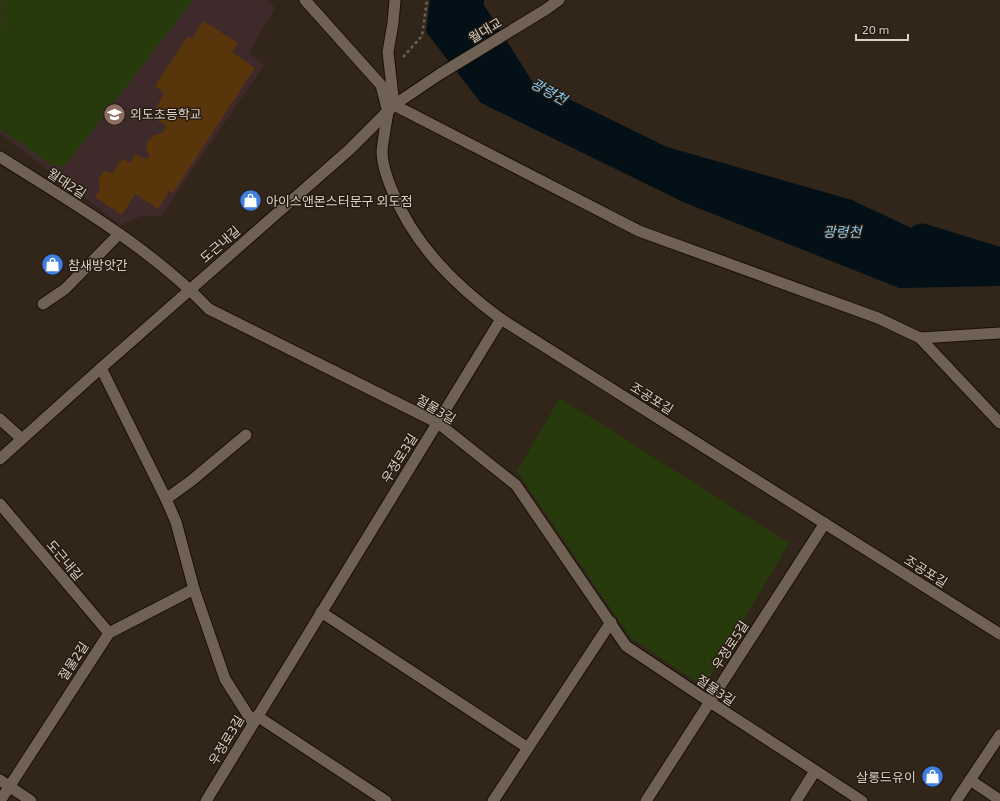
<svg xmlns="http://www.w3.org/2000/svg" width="1000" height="801" font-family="'Exo 2','Noto Sans KR',sans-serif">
<rect width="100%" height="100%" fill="#32261a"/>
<polygon fill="#3e2a2b" points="0,0 267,0 275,8 249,53 264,65 161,216 141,216 120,225 0,133"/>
<g fill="#263a0c">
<polygon points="1,0 193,0 65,166 53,166 0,129"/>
<polygon points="560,398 789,543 704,687 630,637 517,471"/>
</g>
<polygon fill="#041017" points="430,0 484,0 484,5 532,81 667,147 852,200 960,251 1000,263 1000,286 899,288 683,202 481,103 426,32"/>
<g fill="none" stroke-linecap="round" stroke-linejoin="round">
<polyline stroke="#041017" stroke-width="31" points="922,239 1000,263"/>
</g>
<polygon fill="#58350b" points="203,21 238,43 232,52 255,68 173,193 169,191 158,209 135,194 122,215 95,197 100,189 98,180 104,171 113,173 122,159 130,163 136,154 144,159 148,158 150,155 146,150 148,141 154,135 163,133 165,129 165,125 158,121 164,112 156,108 164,93 155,86 188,36 192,39"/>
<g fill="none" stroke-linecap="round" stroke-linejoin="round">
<defs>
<g id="minor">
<polyline points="305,0 381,85 388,112"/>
<polyline points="395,0 393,23 388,52 394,105 639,231 878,318 920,338 1000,333"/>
<polyline points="43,304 65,289 119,234"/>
<polyline points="920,338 1000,423"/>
<polyline points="0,419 22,439"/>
<polyline points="166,499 191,481 246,435"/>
<polyline points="0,504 109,633"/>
<polyline points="321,612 528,748"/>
<polyline points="257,716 386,801"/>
<polyline points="0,780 31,801"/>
<polyline points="970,780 1000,800"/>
<polyline points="0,801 109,633 194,589"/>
<polyline points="493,801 611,622"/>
<polyline points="646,801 825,523"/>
<polyline points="796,801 815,771"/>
</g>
<g id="tertiary">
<path d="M388 112C386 125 383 139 382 152 382 165 387 178 392 190 414 245 455 285 501 319L1000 634"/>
<path d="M0 157C72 203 150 247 209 309L438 423 516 485 626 646 710 702 862 801"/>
<polyline points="101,368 166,499 176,522 194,589 225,679 253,723"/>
<polyline points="0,459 101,368 349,150 394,105 440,74 545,10 559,0"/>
<polyline points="206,801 501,319"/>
<polyline points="956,801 1000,735"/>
</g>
</defs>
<use href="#minor" stroke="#190f05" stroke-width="13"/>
<use href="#tertiary" stroke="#190f05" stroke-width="13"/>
<polyline stroke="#6c6157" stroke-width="2.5" stroke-dasharray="3 3" stroke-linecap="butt" points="403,57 422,36 427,0"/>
<use href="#minor" stroke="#6f6154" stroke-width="11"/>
<use href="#tertiary" stroke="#6f6154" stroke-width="11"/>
</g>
<defs>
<symbol id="school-disc" viewBox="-11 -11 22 22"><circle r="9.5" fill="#8d6e63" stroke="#281c11"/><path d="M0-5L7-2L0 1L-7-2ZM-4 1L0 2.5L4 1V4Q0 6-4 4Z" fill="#fff"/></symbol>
<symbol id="shop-disc" viewBox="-11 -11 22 22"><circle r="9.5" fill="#3f7fe0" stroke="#281c11"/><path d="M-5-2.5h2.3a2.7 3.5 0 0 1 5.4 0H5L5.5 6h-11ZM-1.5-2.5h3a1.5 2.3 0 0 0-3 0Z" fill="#fff"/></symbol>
</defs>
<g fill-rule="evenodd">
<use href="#school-disc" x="102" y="102" width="25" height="25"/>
<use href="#shop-disc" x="238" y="188" width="25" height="25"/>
<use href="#shop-disc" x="40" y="252" width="25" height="25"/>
<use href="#shop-disc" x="920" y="764" width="25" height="25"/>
</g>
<g text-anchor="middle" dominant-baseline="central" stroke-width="3" stroke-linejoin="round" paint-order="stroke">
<g font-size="13" fill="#d9d1c9" stroke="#281c11">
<text transform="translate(485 30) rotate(-31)">월대교</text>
<text transform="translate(67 183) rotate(33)">월대2길</text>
<text transform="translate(220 244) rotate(-41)">도근내길</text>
<text transform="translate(652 398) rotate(32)">조공포길</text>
<text transform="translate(436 409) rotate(31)">절물3길</text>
<text transform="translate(399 458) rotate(-58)">우정로3길</text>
<text transform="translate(65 560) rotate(50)">도근내길</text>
<text transform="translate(926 571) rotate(32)">조공포길</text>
<text transform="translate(730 645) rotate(-57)">우정로5길</text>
<text transform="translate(73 661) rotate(-57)">절물2길</text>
<text transform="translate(716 690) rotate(34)">절물3길</text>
<text transform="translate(226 740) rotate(-59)">우정로3길</text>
</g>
<g font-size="13" fill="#d9d1c9" stroke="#281c11" text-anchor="start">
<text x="130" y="114">외도초등학교</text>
<text x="266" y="201">아이스앤몬스터문구 외도점</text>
<text x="68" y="265">참새방앗간</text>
<text x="916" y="777" text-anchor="end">살롱드유이</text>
</g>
<g font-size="14" font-style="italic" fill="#86ccf5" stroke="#281c11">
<text transform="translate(549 91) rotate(29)">광령천</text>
<text x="842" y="231">광령천</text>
</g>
</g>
<path d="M856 34v6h52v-6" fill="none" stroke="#d9d1c9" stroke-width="2"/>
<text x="862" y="34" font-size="12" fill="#d9d1c9" stroke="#281c11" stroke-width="3" paint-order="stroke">20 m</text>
</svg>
